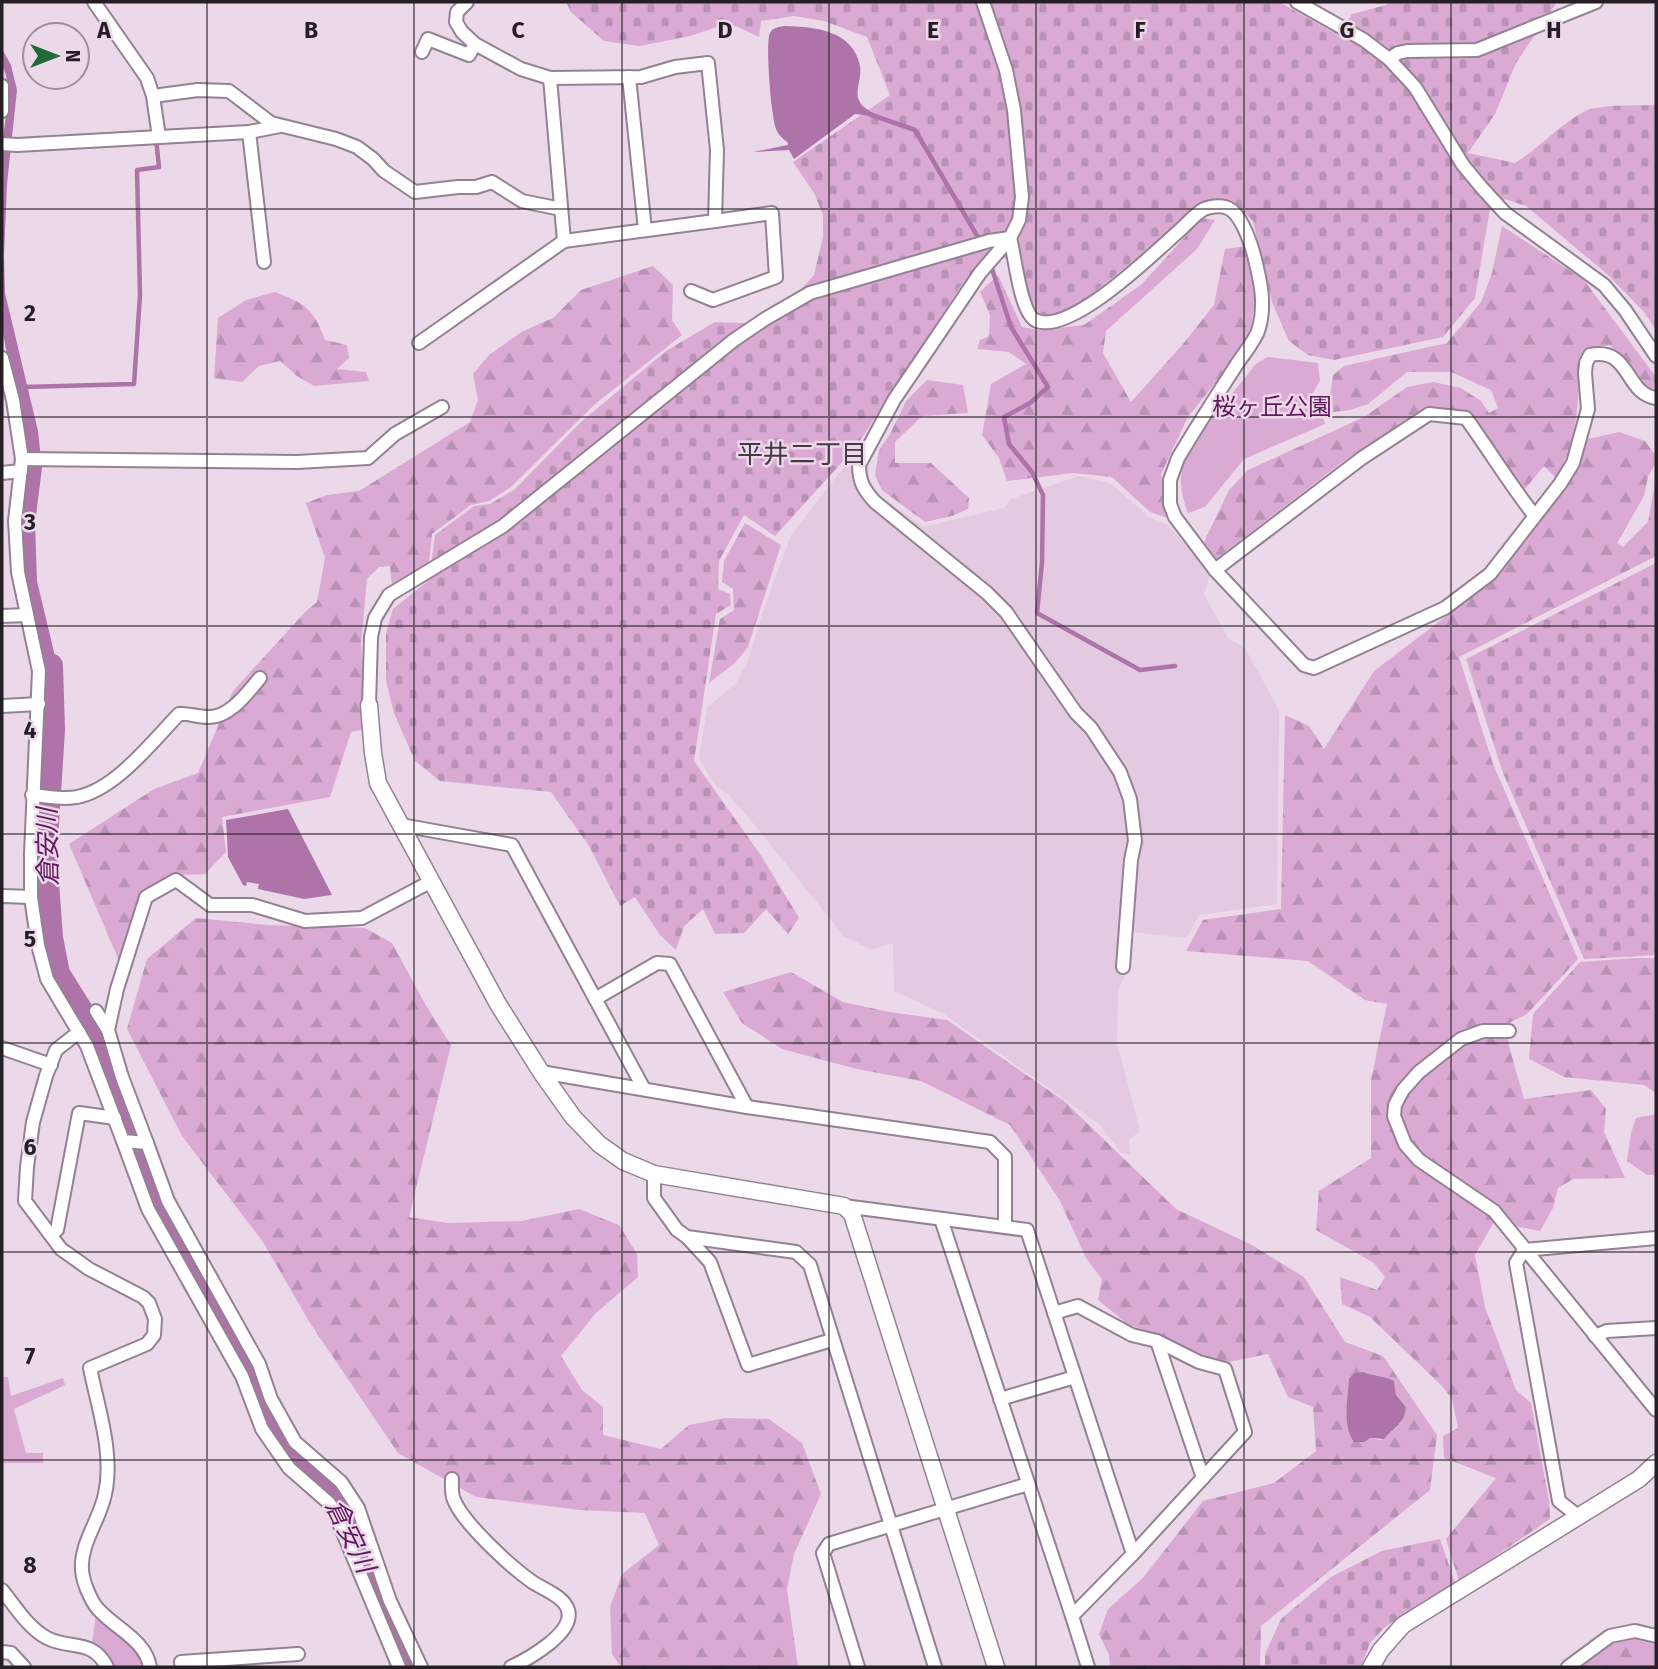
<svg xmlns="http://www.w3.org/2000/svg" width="1658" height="1669" font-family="'Fira Sans','Noto Sans JP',sans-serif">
<defs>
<pattern id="forest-firs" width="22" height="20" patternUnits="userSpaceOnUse" patternTransform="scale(1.75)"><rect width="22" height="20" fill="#daaad5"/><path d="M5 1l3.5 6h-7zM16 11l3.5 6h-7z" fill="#bb92b7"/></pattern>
<pattern id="cemetery-stones" width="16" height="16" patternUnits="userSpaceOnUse" patternTransform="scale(1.75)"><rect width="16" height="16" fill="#daaad5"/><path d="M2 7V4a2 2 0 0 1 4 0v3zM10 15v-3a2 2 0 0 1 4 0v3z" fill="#bb92b7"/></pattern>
</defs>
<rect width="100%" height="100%" fill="#ebd8e9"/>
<polygon fill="#e3cae0" points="844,467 869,467 869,479 878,494 923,527 1004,508 1011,499 1079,476 1110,483 1149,517 1168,525 1211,573 1204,594 1228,638 1245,648 1279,710 1277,904 1199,915 1187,938 1132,932 1127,971 1118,991 1117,1042 1140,1131 1129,1140 1130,1154 1122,1153 1098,1123 944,1014 894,991 893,943 871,950 844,936 748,817 730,796 714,784 699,758 707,708 736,683 748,661 762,614 791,535"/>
<g fill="#daaad5">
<path d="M1268 357 1318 363 1320 381 1308 401 1310 416 1322 414 1325 424 1244 459 1205 507 1188 513C1183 500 1179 484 1182 470 1187 444 1238 387 1257 363Z"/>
<polygon points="2,1377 8,1377 11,1396 63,1378 65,1385 14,1409 26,1453 43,1453 43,1463 2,1463"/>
<polygon points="96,1614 145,1657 146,1667 111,1667 92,1644"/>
</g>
<g fill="url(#forest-firs)" fill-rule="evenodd">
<polygon points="1202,218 1215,220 1197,249 1106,331 1103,353 1131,402 1183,344 1214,305 1225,249 1246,246 1255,299 1251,327 1232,362 1188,417 1161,474 1168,518 1150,512 1112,477 1073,473 1007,481 999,458 982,435 991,384 1026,364 1009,352 977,349 980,340 989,336 990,315 980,292 998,275 1022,327 1039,330 1084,325 1142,284"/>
<path d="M1502 226 1583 279 1656 377 1653 389 1646 387 1623 356 1609 345 1591 348 1578 361C1580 403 1577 441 1556 478L1544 466 1524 490 1470 411 1426 406 1341 463 1216 559 1204 542 1229 490 1248 470 1364 417 1407 387 1433 382 1461 388 1481 401 1489 413 1498 408 1491 390 1451 372H1407L1368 404 1350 410 1333 412 1330 397 1333 375 1344 366 1447 343 1481 302 1492 273Z"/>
<polygon points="653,266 673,285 672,320 682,335 594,405 511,487 489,501 471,505 432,534 429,563 392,586 390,566 379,567 367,579 361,644 366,729 351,732 330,797 222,817 226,852 205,874 178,875 142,896 120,963 69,844 154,789 198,773 233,691 306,611 317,602 325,558 306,503 327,495 359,491 470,422 478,400 473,374 489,355 523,331 553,318 581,290"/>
<path d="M275 292C307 304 313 309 325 340L347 345 349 358 337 369 366 372 369 381 314 386 297 376 280 361 259 366 242 382 214 378 218 318 246 300Z"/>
<polygon points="927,380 963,385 968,413 922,416 895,442 895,463 931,463 969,498 968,509 952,516 925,522 882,490 875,474 879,450 890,434 906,401"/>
<polygon points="1619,432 1645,441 1656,456 1656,462 1648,477 1644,496 1617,543 1623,547 1648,522 1656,478 1656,556 1459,657 1493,764 1578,959 1527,1014 1507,1024 1509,1046 1524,1099 1591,1090 1606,1109 1604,1132 1625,1178 1573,1179 1558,1188 1553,1208 1540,1231 1494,1222 1475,1255 1485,1307 1516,1390 1531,1403 1549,1501 1550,1519 1459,1581 1446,1539 1496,1478 1444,1458 1443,1436 1458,1428 1452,1399 1442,1386 1370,1317 1342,1304 1340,1277 1377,1290 1385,1277 1374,1263 1316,1230 1319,1191 1371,1158 1371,1080 1387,1004 1365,1000 1308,961 1186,951 1203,920 1281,909 1285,715 1309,726 1324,749 1374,671 1498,577 1576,472 1588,439"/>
<polygon points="745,523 781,545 748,647 736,662 709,683 720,619 734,610 733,589 722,582 724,561"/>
<polygon points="196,918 268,925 365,928 392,943 425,1004 451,1045 409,1217 448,1223 522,1221 579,1209 619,1225 637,1254 638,1277 596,1313 561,1356 582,1390 603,1407 603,1435 661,1449 689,1425 725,1418 769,1419 802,1443 821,1494 794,1554 787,1589 798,1667 621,1667 612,1654 610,1607 622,1574 659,1545 645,1513 580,1510 476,1497 398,1453 310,1323 263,1242 182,1136 127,1029 147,959"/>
<polygon points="1636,958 1656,958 1656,1093 1644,1085 1564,1077 1529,1059 1533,1014 1580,962"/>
<path d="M791 972 843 1002 889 1012 947 1020 1064 1101 1176 1209 1250 1244 1304 1277 1345 1342 1383 1356 1437 1435 1430 1490 1261 1626 1260 1667H1110L1109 1655 1099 1634 1108 1609 1143 1578 1203 1501 1274 1483 1316 1451 1313 1407 1288 1397 1268 1354 1224 1363 1126 1323 1098 1300 1102 1279 1086 1258 1060 1201 1010 1125 921 1081 857 1069 782 1049 742 1023 723 992ZM1363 1372C1373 1376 1387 1376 1394 1381L1396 1395 1406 1407C1405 1422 1393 1433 1380 1440L1370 1438Z"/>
<polygon points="1656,1114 1656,1175 1647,1175 1627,1161 1631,1133 1636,1118"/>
<polygon points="1634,1639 1656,1645 1656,1667 1582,1667 1611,1644"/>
</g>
<g fill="url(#cemetery-stones)">
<path d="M566 2H1279L1338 35 1352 14 1386 5 1390 2H1555V5L1516 63 1495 114 1468 153 1515 163C1536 151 1570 115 1591 109 1609 104 1637 106 1656 105V330L1644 312 1608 275 1526 206 1505 199 1490 208 1475 298 1443 337 1334 360 1308 355 1289 341 1272 302 1253 221 1233 202 1204 206 1076 306 1052 317 1039 313 1028 293 1022 264 988 253 960 287 856 447 775 536 744 515 719 561 718 589 730 594 731 605 716 614 694 761 762 857 799 918 788 934 766 909 744 933 715 934 703 909 684 926 676 950 660 935 635 897 620 906 589 846 551 792 440 781 415 761 394 713 386 681V633L393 609 429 580 435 535 474 506 490 504 514 490 581 422 666 351 715 322 770 324 814 275 823 237V215L814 193 793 162 890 95 867 37 824 21 794 16 761 21 759 37 729 23 690 36 640 46 604 41 571 12Z"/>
<polygon points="1656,563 1656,955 1584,959 1503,773 1466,659"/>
<polygon points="1440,1539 1455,1583 1385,1627 1370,1643 1361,1667 1265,1667 1265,1654 1281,1619 1331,1577 1382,1551"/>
</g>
<g fill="#ae74a9">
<path d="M785 26C815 27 853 30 860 66 862 76 856 89 858 98 861 106 866 109 873 113L872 116 855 114 794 159 789 150 753 152 788 145V143C785 140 779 136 777 131 771 121 765 41 770 33 773 27 779 27 785 26Z"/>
<polygon points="2,49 11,65 17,90 7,184 4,255 5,293 38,431 42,468 35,523 37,581 54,652 58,700 44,701 22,572 20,518 28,466 2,328 2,145 8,101 6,75 2,65"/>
<polygon points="288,809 332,895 304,899 258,889 259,884 247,882 246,886 243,885 228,857 226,820"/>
<path d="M1363 1372C1373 1376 1386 1376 1394 1381L1396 1395 1406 1407C1405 1423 1394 1428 1384 1439L1370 1438 1364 1442H1354C1342 1426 1348 1397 1349 1379L1355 1373Z"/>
</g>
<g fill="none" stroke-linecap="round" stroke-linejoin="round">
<g stroke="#ae74a9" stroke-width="4.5">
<polyline points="869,114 915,130 979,239"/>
<polyline points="992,269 1011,327 1048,387 1030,403 1004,417 1009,444 1032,472 1043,495 1042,563 1037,613 1140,670 1175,666"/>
<polyline points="24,387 134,384 140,295 137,170 159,167 156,139"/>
<polyline points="83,1022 86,1020"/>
</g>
<g stroke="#ae74a9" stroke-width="26">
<polyline points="50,666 52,730 44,855 50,938 57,974 104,1049 161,1213 243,1360"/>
<polyline points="254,1380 284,1449 337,1499 348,1520 410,1667"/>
</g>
<defs>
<g id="minor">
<polyline points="94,2 147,78 153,96 159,137"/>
<path d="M983 2 1006 70 1014 110 1022 197 1019 220 1010 238 980 273 894 400 859 465C859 482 864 490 875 502L987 593 1006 612 1076 713 1091 728 1120 772 1130 799 1135 841 1131 860 1123 967"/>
<polyline points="1297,2 1364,40 1389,59 1415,87 1463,165 1482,188 1505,213 1604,285 1625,310 1656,356"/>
<polyline points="422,52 428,39 469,55 475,44"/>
<polyline points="1389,59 1398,53 1407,51 1477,50 1596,2"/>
<polyline points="629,77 645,230"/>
<polyline points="550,78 564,241"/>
<polyline points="2,86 2,111"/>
<polyline points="153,96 198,90 229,91 271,123 336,139 357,147 373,159 384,171 415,192 458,187 476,187 492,182 522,201 561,209"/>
<polyline points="249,132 264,262"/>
<polyline points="2,144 17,145 249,132 280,126"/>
<path d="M1010 238C1015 255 1020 315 1037 321 1072 334 1154 253 1180 230 1187 224 1195 214 1204 209 1209 207 1219 205 1225 207 1240 210 1250 241 1254 255 1260 279 1266 303 1259 328 1256 340 1244 353 1237 364 1217 395 1197 426 1178 458L1170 480V504L1175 517 1215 570 1304 665 1314 668 1445 608 1490 574 1560 484 1573 463 1588 409 1585 373 1586 363 1590 355C1631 347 1624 393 1656 398"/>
<polyline points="691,291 713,300 776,277 772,213 715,221"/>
<polyline points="419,343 564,241 715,221 717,150 708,63 675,67 641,77 550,78 521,69 475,44 462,32 456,22 457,12 467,2"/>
<polyline points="2,358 13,400 22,459 15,521 18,572 39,671 31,854 31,897 38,945 47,979 87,1046 123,1141 147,1143 168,1201 259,1364 271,1399 295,1442 341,1482 358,1508 390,1601 421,1667"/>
<polyline points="22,459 297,462 368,458 395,434 442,407"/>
<polyline points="2,473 21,471"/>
<path d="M1215 570 1362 458 1429 414 1466 418C1489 450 1509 483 1534 515"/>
<polyline points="2,616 27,615"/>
<polyline points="369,705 371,637 375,618 389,595 503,526 734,340 765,319 810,293 989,241 1010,238"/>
<polyline points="2,706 39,704"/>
<path d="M32 795C46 796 63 800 77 797 115 790 152 742 179 714 189 713 197 717 207 717 229 719 248 692 260 678"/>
<polyline points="401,825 512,845 644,1089"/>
<polyline points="2,896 31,897"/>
<polyline points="595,999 657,963 670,964 747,1107"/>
<polyline points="96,1011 108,1030 122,1077 147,1143"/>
<polyline points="108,1030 117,989 146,897 176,880 210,905 252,905 305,921 362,918 430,882"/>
<polyline points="1509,1031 1483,1031 1461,1039 1419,1072 1403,1090 1395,1105 1394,1116 1405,1144 1419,1160 1494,1211 1656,1410"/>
<path d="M79 1032 56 1050 46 1076 33 1122 27 1167 25 1201 61 1249 89 1269 143 1297 149 1303 155 1319 154 1335 147 1344 90 1368C98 1408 114 1454 105 1494 100 1520 80 1543 82 1570 83 1583 92 1605 102 1613 119 1630 146 1642 150 1667"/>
<polyline points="2,1048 51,1065"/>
<polyline points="541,1072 747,1107 990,1142 1005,1157 1005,1227"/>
<polyline points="123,1141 148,1209 242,1376 262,1429 289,1468 329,1503 334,1511 399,1667"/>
<polyline points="654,1174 654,1198 677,1230 687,1237 710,1262 748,1365 832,1340"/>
<polyline points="844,1206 1027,1230 1133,1554 1072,1616 1088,1667"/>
<polyline points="941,1219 1072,1616"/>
<polyline points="57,1230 79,1113 115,1118"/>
<polyline points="687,1237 796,1252 810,1265 935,1667"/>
<polyline points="1524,1250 1516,1263 1559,1501 1579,1517"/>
<polyline points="1524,1250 1656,1238"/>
<polyline points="1054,1313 1078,1306 1132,1335 1157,1341 1199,1362 1225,1369 1245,1432 1133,1554"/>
<polyline points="1595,1336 1607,1331 1656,1328"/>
<polyline points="1157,1341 1203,1478"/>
<polyline points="1000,1399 1075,1377"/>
<path d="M452 1479C452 1485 451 1494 454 1500 463 1523 510 1566 531 1581 542 1589 564 1596 568 1610 575 1633 528 1659 511 1667"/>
<path d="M2 1590C15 1606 28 1628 47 1638 70 1650 92 1638 107 1667"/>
<polyline points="2,1652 11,1653 24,1667"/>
<polyline points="182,1667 181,1662 298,1654"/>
<polyline points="858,1667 823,1553 829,1544 1028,1484"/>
<polyline points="1568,1667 1610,1636 1635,1631 1656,1636"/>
</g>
<g id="tertiary">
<polyline points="369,705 373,753 378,783 498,1004 541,1072 573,1117 599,1144 623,1161 654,1174 844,1206 852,1214 996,1667"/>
<polyline points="1371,1667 1381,1650 1403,1625 1639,1479 1656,1463"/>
</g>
</defs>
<use href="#minor" stroke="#938291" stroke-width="16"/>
<use href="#tertiary" stroke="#938291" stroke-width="19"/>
<use href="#minor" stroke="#fff" stroke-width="12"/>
<use href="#tertiary" stroke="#fff" stroke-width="16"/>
</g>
<path fill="none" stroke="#251f25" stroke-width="2" stroke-opacity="0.55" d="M207 2V1667M414 2V1667M622 2V1667M829 2V1667M1036 2V1667M1244 2V1667M1451 2V1667M2 209H1656M2 417H1656M2 626H1656M2 834H1656M2 1043H1656M2 1252H1656M2 1460H1656"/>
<g text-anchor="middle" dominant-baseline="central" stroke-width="5" stroke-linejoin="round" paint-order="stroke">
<g font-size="24" fill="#5e175b" stroke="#ebd8e9">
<text x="1272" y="407">桜ヶ丘公園</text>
</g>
<g font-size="26" fill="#473845" stroke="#ebd8e9">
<text x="802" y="454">平井二丁目</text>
</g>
<g font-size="26" font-style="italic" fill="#60195d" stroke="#ebd8e9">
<text transform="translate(48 847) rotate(-91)">倉安川</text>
<text transform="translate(350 1536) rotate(64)">倉安川</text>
</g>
</g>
<g font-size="23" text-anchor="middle" font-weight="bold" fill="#251f25" stroke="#ebd8e9" stroke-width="5" stroke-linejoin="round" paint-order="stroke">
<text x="104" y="38">A</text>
<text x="311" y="38">B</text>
<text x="518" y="38">C</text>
<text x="725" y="38">D</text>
<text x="933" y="38">E</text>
<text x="1140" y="38">F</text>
<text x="1347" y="38">G</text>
<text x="1554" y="38">H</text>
<text x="30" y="321">2</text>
<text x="30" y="530">3</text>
<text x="30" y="738">4</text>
<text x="30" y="947">5</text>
<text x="30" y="1155">6</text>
<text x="30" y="1364">7</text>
<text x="30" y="1573">8</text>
</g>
<rect width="1658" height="1669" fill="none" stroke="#251f25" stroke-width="7"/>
<g transform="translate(56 56) rotate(90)"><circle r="33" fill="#ebd8e9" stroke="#9c8e9b" stroke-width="2"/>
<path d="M0-5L12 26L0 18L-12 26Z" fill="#216a37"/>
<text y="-10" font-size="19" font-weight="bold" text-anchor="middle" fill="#251f25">N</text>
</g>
</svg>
